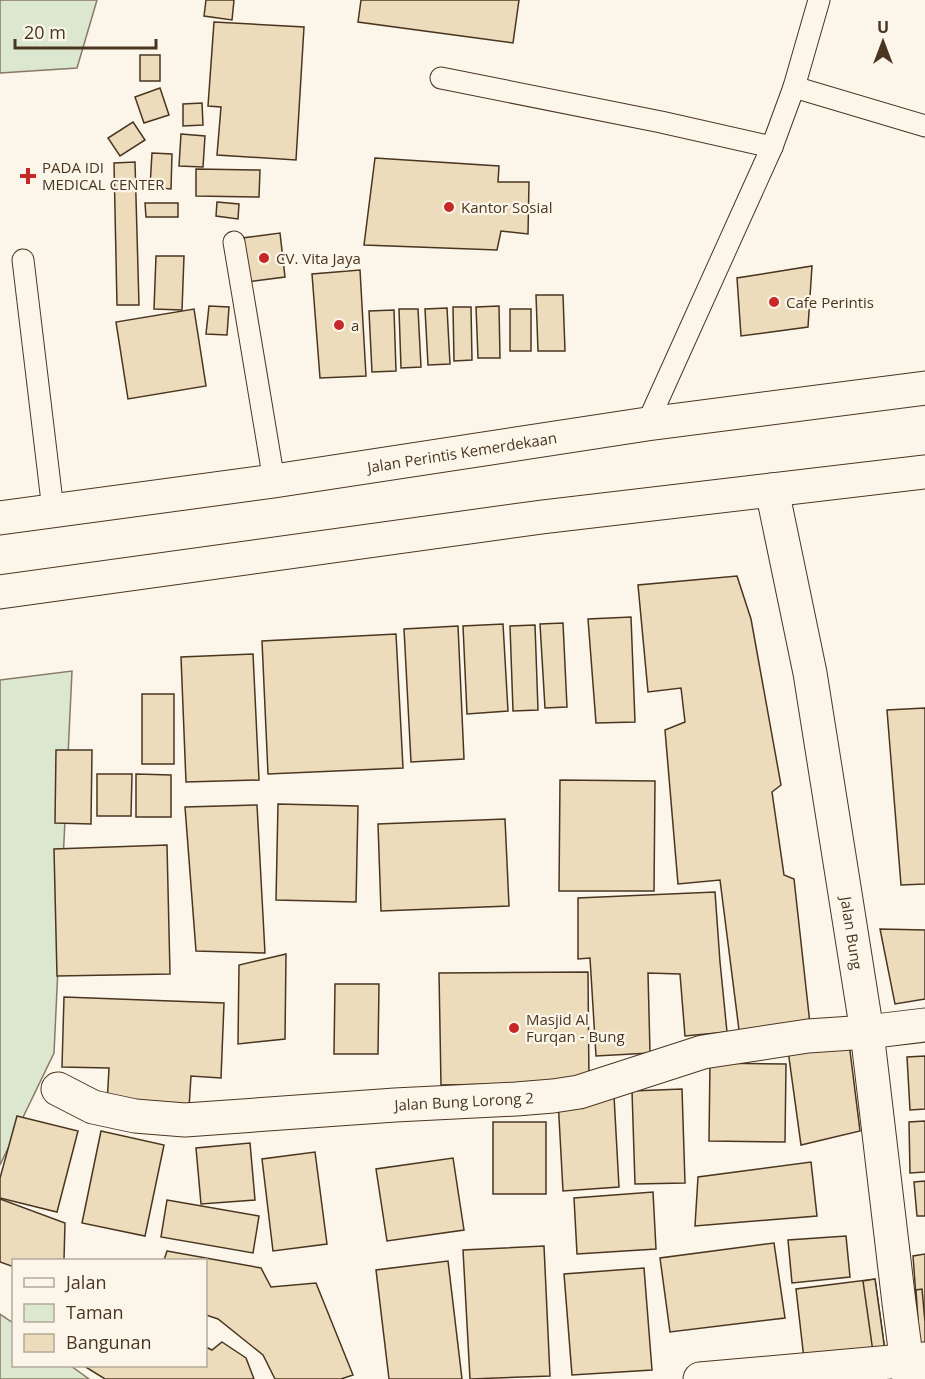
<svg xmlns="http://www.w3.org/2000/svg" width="925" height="1379" font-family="'Open Sans',sans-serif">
<rect width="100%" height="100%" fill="#fbf6e9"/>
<g fill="#dce7d0" stroke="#887966" stroke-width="1.5">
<polygon points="0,0 97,0 77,68 0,73"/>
<polygon points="72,671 54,1053 0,1165 0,680"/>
<polygon points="0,1314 13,1323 14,1366 71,1366 89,1379 0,1379"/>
</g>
<g fill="#ecdcbc" stroke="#4a3520" stroke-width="1.5">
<polygon points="206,0 234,0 232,20 204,16"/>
<polygon points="361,0 519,0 513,43 358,22"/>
<polygon points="214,22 304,27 296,160 217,155 221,107 208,106"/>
<rect x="140" y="55" width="20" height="26"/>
<polygon points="160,88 169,115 144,123 135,97"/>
<polygon points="202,103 203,125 183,126 183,104"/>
<polygon points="133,122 145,140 120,156 108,138"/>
<polygon points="181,134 205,136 203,167 179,166"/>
<polygon points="152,153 172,154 171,189 150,187"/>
<polygon points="375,158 499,166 498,182 529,182 528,234 501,231 497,250 364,245"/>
<polygon points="135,162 139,305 117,305 114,163"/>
<polygon points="196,169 260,170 259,197 196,196"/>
<polygon points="217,202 239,204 238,219 216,216"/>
<polygon points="145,203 178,203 178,217 146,217"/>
<polygon points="280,233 285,277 247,282 242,238"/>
<polygon points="156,256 184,256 182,310 154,309"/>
<polygon points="812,266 808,327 741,336 737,278"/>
<polygon points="360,270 366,376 320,378 312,274"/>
<polygon points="536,295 563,295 565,351 538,351"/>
<polygon points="209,306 229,307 227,335 206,334"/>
<polygon points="499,306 500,358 478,358 476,307"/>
<polygon points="453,307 471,307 472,360 454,361"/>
<polygon points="447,308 450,364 428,365 425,309"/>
<polygon points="194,309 206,386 128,399 116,322"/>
<polygon points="399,309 418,309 421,367 401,368"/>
<rect x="510" y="309" width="21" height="42"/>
<polygon points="394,310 396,371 372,372 369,311"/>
<polygon points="737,576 751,619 781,785 772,792 784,875 794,879 810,1024 739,1030 720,880 678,884 665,730 685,722 681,688 648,692 638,585"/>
<polygon points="631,617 635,722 596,723 588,619"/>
<polygon points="563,623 567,707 545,708 540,624"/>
<polygon points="503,624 508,711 467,714 463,626"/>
<polygon points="535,625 538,710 513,711 510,626"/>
<polygon points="458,626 464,759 411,762 404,629"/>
<polygon points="396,634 403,768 268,774 262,641"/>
<polygon points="253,654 259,780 186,782 181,657"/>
<rect x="142" y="694" width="32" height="70"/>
<polygon points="925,708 925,884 901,885 887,710"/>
<polygon points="56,750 92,750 91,824 55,823"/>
<polygon points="97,774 132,774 131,816 97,816"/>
<polygon points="136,774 171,775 171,817 136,817"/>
<polygon points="560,780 655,781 654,891 559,891"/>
<polygon points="278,804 358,806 356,902 276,900"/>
<polygon points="257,805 265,953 196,951 185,807"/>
<polygon points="505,819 509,906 381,911 378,824"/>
<polygon points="167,845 170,974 57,976 54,849"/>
<polygon points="715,892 720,962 727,1032 685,1036 680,974 648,973 650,1053 596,1056 590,958 578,959 578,898"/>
<polygon points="880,929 925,930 925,999 895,1004"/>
<polygon points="286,954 285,1039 238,1044 239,965"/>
<polygon points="588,972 589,1083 441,1085 439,973"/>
<polygon points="335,984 379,984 378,1054 334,1054"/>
<polygon points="64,997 224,1003 221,1078 191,1076 189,1108 107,1105 109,1068 62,1067"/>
<polygon points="787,1043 849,1043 860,1131 801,1145"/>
<polygon points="925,1056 925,1109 910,1110 907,1057"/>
<polygon points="710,1063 786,1064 785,1142 709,1141"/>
<polygon points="682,1089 685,1183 635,1184 632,1091"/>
<polygon points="614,1096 619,1187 563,1191 558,1099"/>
<polygon points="17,1116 78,1131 57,1212 0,1198 0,1178"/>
<polygon points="925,1121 925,1172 910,1173 909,1122"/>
<rect x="493" y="1122" width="53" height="72"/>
<polygon points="101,1131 164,1145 145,1236 82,1223"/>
<polygon points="250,1143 255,1200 201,1204 196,1148"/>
<polygon points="315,1152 327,1244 273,1251 262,1159"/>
<polygon points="453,1158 464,1230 387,1241 376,1169"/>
<polygon points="811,1162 817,1216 695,1226 698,1177"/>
<polygon points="925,1181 925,1216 917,1216 914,1182"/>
<polygon points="653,1192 656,1249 577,1254 574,1198"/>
<polygon points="0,1199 65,1223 64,1260 14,1260 14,1267 0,1262"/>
<polygon points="167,1200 259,1216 253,1253 161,1237"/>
<polygon points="846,1236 850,1277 792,1283 788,1240"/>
<polygon points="774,1243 785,1318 670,1332 660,1258"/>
<polygon points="544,1246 550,1376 470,1379 463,1250"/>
<polygon points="167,1251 261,1268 271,1287 316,1283 353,1375 341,1379 275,1379 263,1355 218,1319 206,1315 206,1260 164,1260"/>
<polygon points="925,1254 925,1350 920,1350 913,1256"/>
<polygon points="448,1261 462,1379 389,1379 376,1270"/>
<polygon points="644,1268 652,1370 572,1375 564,1274"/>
<polygon points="875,1279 885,1351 804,1359 796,1289"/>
<polygon points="875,1279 885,1351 873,1352 863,1281"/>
<polygon points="922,1289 925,1322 925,1350 920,1350 916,1290"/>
<polygon points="222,1342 246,1358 254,1379 105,1379 84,1366 206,1366 206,1347 212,1350"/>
</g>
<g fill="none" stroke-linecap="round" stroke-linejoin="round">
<defs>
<g id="service">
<polyline points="441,78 661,122 772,147"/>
<polyline points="794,87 925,126"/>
<polyline points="234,242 274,481"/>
<polyline points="23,260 53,510"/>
<polyline points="647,424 772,147 794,87 819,0"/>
</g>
<g id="minor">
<polyline points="772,490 810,673 867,1032 899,1303 909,1379"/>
<polyline points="58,1089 93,1107 135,1116 185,1120 395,1105 516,1099 553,1096 579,1092 703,1052 808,1036 867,1032 925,1025"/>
<polyline points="700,1379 925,1359"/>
</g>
<g id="trunk">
<polyline points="0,518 274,481 647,424 925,388"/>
<polyline points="0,592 542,517 925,472"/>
</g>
</defs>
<use href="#service" stroke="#4a3520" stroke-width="23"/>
<use href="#minor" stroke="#4a3520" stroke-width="35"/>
<use href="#trunk" stroke="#4a3520" stroke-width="35"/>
<use href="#service" stroke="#fbf6e9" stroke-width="21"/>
<use href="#minor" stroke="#fbf6e9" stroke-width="33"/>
<use href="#trunk" stroke="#fbf6e9" stroke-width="33"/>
</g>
<g fill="#c62828" stroke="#fbf6e9" stroke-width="2">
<path d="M25 167h6v6h6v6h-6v6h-6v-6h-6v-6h6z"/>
<circle cx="449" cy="207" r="6"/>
<circle cx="264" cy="258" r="6"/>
<circle cx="774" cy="302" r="6"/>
<circle cx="339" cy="325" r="6"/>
<circle cx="514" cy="1028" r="6"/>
</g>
<g text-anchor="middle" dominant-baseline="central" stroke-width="4.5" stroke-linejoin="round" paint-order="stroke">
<g font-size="15" fill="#4a3520" stroke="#fbf6e9" text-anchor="start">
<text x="42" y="167">PADA IDI<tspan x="42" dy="17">MEDICAL CENTER</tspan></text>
<text x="461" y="207">Kantor Sosial</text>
<text x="276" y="258">CV. Vita Jaya</text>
<text x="786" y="302">Cafe Perintis</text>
<text x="351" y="325">a</text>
<text x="526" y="1019">Masjid Al<tspan x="526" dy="17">Furqan - Bung</tspan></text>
</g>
<g font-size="15" fill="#4a3520" stroke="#fbf6e9">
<text transform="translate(462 452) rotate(-9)">Jalan Perintis Kemerdekaan</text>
<text transform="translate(852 933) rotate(81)">Jalan Bung</text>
<text transform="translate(464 1101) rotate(-3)">Jalan Bung Lorong 2</text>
</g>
</g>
<rect x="12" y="1259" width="195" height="108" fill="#fbf6e9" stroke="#b4a999" stroke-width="1.5"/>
<rect x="24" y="1278" width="30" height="9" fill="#fbf6e9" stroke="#b4a999" stroke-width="1.5"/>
<text x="66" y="1289" font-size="18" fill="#4a3520">Jalan</text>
<rect x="24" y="1304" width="30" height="18" fill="#dce7d0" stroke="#b4a999" stroke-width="1.5"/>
<text x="66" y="1319" font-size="18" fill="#4a3520">Taman</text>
<rect x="24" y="1334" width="30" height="18" fill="#ecdcbc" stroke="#b4a999" stroke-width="1.5"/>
<text x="66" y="1349" font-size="18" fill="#4a3520">Bangunan</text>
<g transform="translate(883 42)" stroke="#fbf6e9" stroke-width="4.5" paint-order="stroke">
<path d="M0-4.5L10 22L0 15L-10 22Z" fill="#4a3520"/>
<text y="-9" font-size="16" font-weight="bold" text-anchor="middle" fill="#4a3520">U</text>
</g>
<path d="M15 39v9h141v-9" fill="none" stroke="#4a3520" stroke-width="3"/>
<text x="24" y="39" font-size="18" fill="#4a3520" stroke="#fbf6e9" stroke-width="4.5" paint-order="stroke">20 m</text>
</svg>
